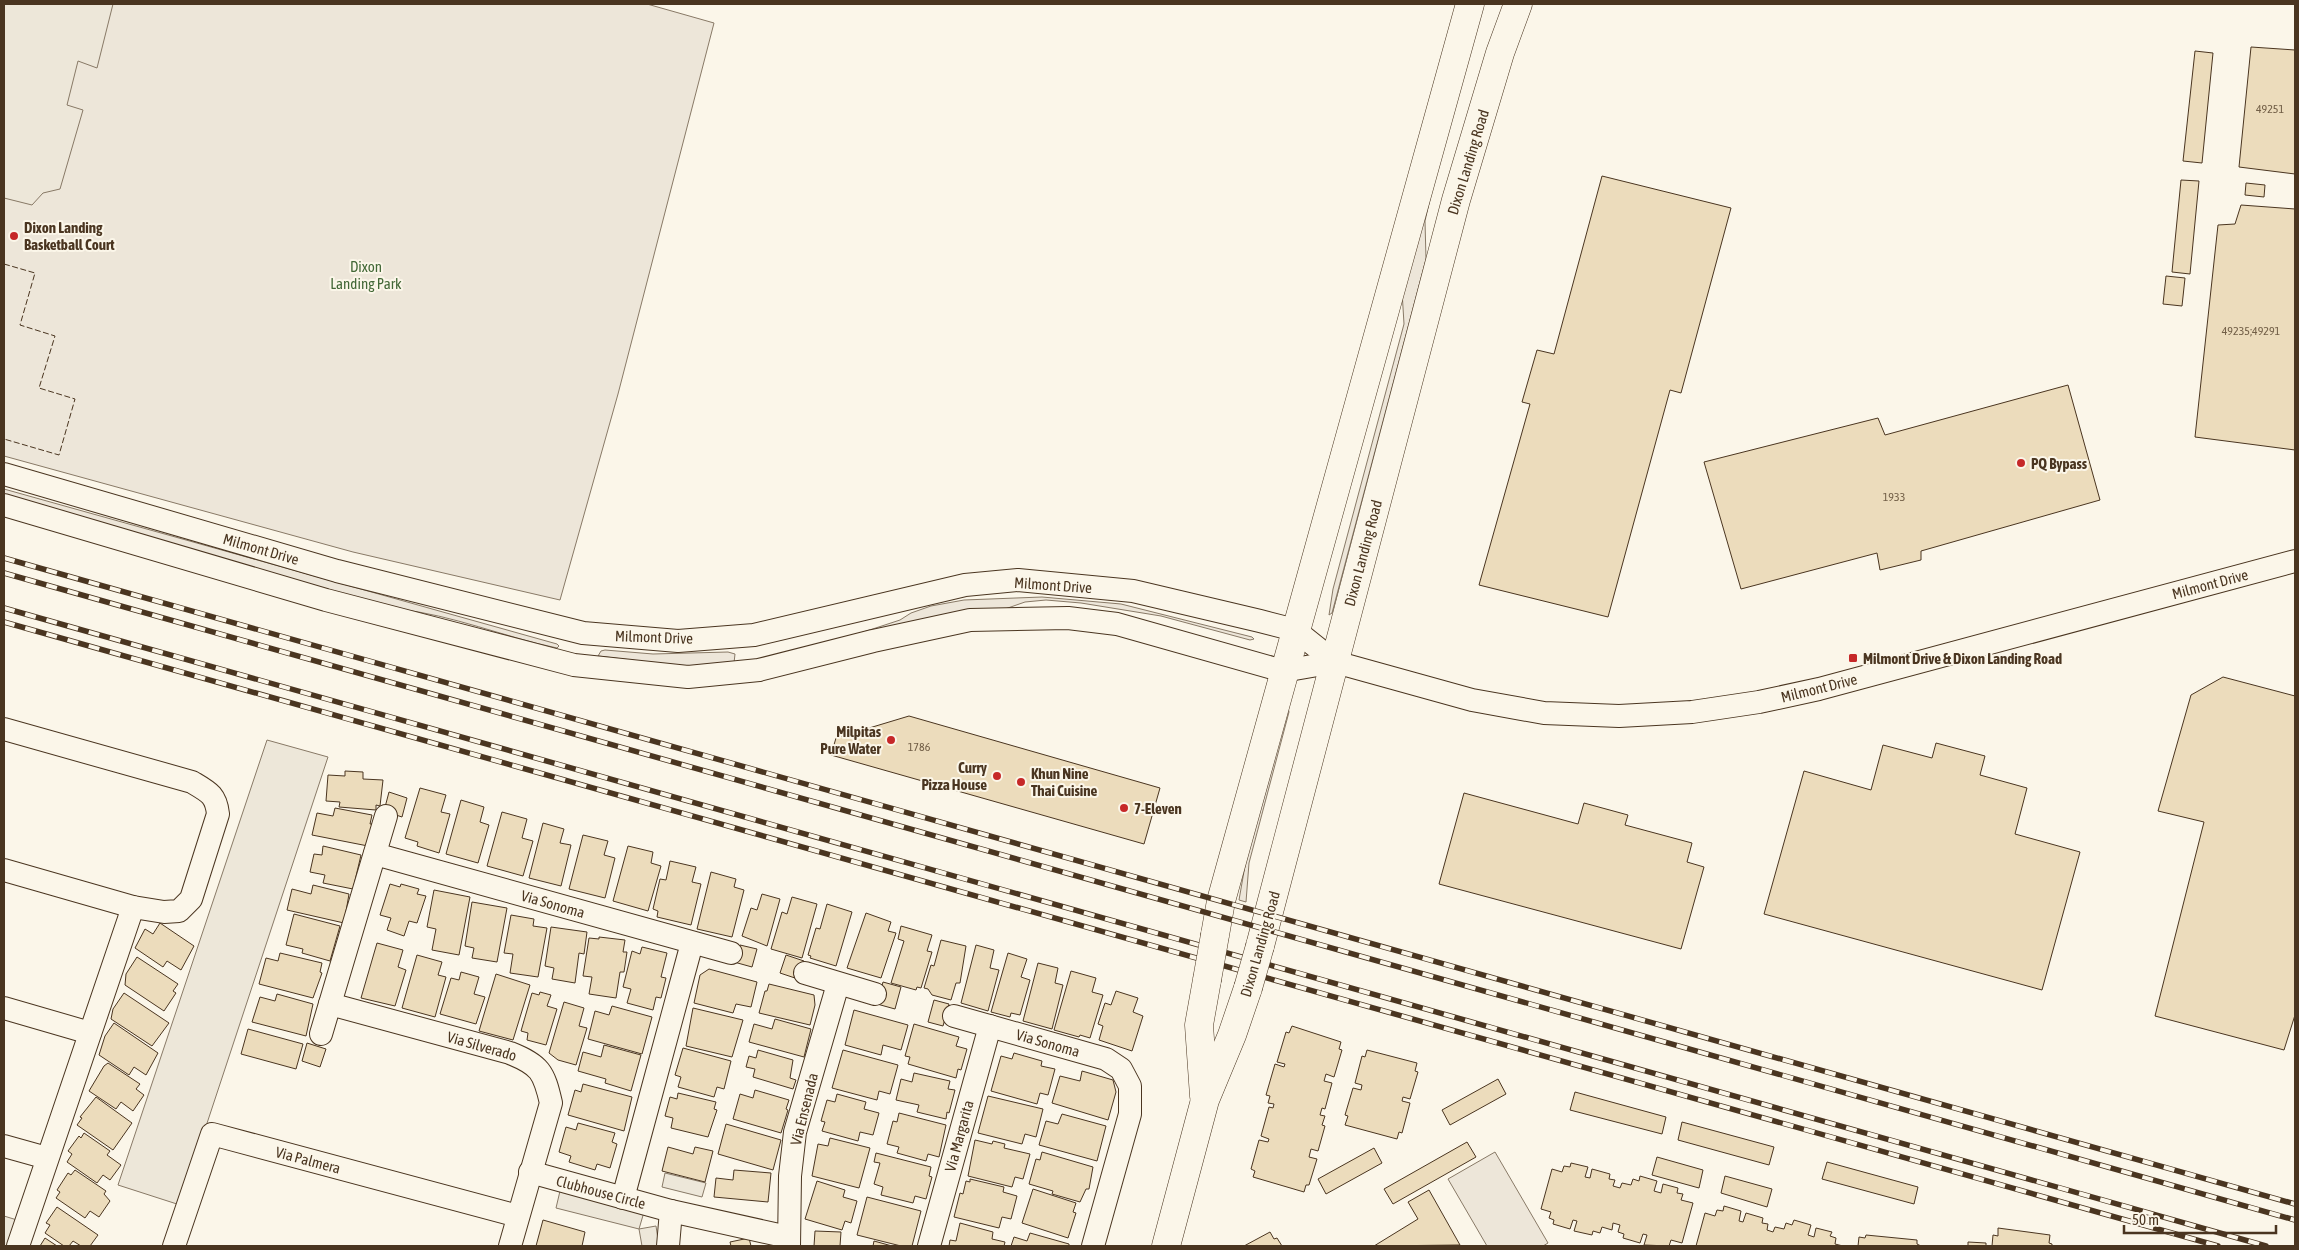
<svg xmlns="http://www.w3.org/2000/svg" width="2299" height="1250" font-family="'Asap Condensed',sans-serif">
<rect width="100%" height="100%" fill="#fbf6e9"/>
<g fill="#ede6d9" stroke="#887966">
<polygon points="4,4 647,4 714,23 618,394 560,600 353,552 4,456"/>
<polygon points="1435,177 1425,221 1426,259 1332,613 1329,615 1333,589 1404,324 1402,291"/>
<path d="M4 489 557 644 559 646 557 648C504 637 453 615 398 609L4 505Z"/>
<polygon points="1042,597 1121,604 1252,637 1254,639 1250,640 1161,616 1081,603 1046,600 1025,602 1005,609 836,641 900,620 911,613 931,606 964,600"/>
<polygon points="605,650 653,654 728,652 735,654 734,663 697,668 598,656 601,651"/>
<polygon points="1288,707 1289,712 1249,863 1246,902 1239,900 1246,860"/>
<polygon points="1495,1152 1548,1243 1543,1246 1487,1246 1448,1179"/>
</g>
<g fill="#ede7d9" stroke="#887966">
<polygon points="4,4 113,4 97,68 78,61 67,105 83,110 60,189 43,193 32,205 4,198"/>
<polygon points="267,740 328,757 180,1205 118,1185"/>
<polygon points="665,1173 706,1183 702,1197 662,1187"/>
<polygon points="560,1191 644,1212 639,1229 656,1226 659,1246 642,1246 639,1229 556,1208"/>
<polygon points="4,1216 17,1220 8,1246 4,1246"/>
</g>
<g fill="#ecdcbc" stroke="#4a3520">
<polygon points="2251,47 2295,50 2295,174 2239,167"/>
<polygon points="2195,51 2213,53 2202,163 2183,161"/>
<polygon points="1602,176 1731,208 1681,393 1670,390 1608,617 1479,585 1530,404 1522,402 1537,350 1554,354"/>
<polygon points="2181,180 2199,181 2190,274 2172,272"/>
<polygon points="2246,183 2265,185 2264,197 2245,195"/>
<polygon points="2241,205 2295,209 2295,450 2195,437 2218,225 2235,224"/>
<polygon points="2166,276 2185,278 2182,306 2163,304"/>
<polygon points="2068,385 2100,500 1921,551 1921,560 1880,570 1877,553 1741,589 1704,462 1878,418 1885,435"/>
<polygon points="2223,677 2295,696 2295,1015 2284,1050 2155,1016 2204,822 2158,811 2191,695"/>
<polygon points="909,716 1160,788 1144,844 831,755 836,738"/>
<polygon points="1936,743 1985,756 1980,775 2027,788 2015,834 2080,852 2042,990 1764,914 1804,771 1871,790 1883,745 1932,758"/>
<polygon points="345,771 363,772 363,779 383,780 380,806 376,805 376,810 339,807 340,802 326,801 328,775 345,776"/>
<polygon points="420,788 446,795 441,812 450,814 439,853 417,846 418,842 405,838"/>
<polygon points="389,792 407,798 402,817 384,811"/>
<polygon points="1464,793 1578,824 1584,803 1628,815 1625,825 1692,843 1687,862 1704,867 1681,949 1439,884"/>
<polygon points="461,800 484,807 480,822 489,825 478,863 446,854"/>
<polygon points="335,808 372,815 370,824 372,824 368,846 312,835 317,813 333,816"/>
<polygon points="502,812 527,819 522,838 533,841 523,876 487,866"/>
<polygon points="543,823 564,829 560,843 571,845 561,886 529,878"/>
<polygon points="583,835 608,841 604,855 615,858 605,898 569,889"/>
<polygon points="323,846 361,855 353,889 323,883 325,875 310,872 314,854 322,855"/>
<polygon points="628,846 653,852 651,863 661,866 648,911 613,901"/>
<polygon points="670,861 696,867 692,882 701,884 691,925 657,917 658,911 653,909 660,879 666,880"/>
<polygon points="711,872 736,879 734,887 744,890 732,937 697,929"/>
<polygon points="390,884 400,887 401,884 419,889 417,894 426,896 417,923 409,921 404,936 387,930 391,918 380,915"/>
<polygon points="313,885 349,894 344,923 287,910 292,889 311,894"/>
<polygon points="434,890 470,897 459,955 432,950 436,929 427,927"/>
<polygon points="762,894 780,899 767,946 742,936 751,908 757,910"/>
<polygon points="792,897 817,904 802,958 771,949 782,912 787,914"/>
<polygon points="472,902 507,908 497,962 472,958 474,948 465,946"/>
<polygon points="827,904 852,912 836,966 810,958 811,956 808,955 816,928 820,929"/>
<polygon points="866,913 891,922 888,931 896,933 881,978 847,968"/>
<polygon points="294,914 340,926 330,961 302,953 303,949 286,945"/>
<polygon points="511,915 534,919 533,926 547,928 538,977 510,973 513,954 504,953"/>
<polygon points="160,923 194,946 181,970 167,961 163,967 135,948 145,929 153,934"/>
<polygon points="901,926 932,935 927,951 932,952 921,988 917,987 916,990 891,983 904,941 898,939"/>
<polygon points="551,927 587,932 584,954 579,953 575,983 552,979 554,968 545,966"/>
<polygon points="599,937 625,940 623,952 627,952 624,972 620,972 616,998 589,994 592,977 583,976 589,938 599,939"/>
<polygon points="941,940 966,946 960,983 956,983 951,1000 932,995 928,989 924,988 931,965 934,966"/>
<polygon points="377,943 403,950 398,967 406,970 395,1006 361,998"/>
<polygon points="740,945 757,949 752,967 734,962"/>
<polygon points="976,945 994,950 990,968 999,970 988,1011 961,1003"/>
<polygon points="642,947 667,953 661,977 666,978 661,998 656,997 653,1010 627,1003 631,989 623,987 632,951 640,954"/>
<polygon points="280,953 322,963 320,972 322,973 313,998 259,984 266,958 278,961"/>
<polygon points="1008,953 1027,959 1021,977 1030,980 1020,1015 1011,1013 1010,1017 991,1012"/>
<polygon points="417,955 442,962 438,975 446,977 435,1017 402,1008"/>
<polygon points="786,955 804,961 798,979 780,973"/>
<polygon points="137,957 178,984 173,991 176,993 164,1011 125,985 126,974"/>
<polygon points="1038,963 1058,968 1055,983 1063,985 1052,1029 1023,1021"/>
<polygon points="709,969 757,982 751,1007 736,1004 733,1013 694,1003 700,975"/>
<polygon points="1071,971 1096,978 1092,992 1103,995 1090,1038 1080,1035 1079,1037 1054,1030"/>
<polygon points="461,972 479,977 474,994 485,997 476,1024 440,1014 451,978 459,980"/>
<polygon points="496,974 530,985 513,1040 479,1031"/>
<polygon points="883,982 901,987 895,1009 877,1004"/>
<polygon points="769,984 814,995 815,1005 810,1025 759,1013 765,991 767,991"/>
<polygon points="1116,991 1138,998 1133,1012 1143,1016 1132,1051 1099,1040 1103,1026 1098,1024 1105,1003 1111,1005"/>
<polygon points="540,992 551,995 547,1006 557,1009 546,1045 527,1040 528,1033 521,1031 532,993 539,995"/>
<polygon points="124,993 169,1023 152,1046 111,1019 113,1009"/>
<polygon points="277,994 313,1004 306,1036 252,1022 260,997 275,1001"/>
<polygon points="934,1000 949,1004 943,1026 928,1022"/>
<polygon points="564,1002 584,1008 579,1026 587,1028 576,1065 558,1060 549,1053"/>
<polygon points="612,1006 652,1017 642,1054 588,1039 595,1011 609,1015"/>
<polygon points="693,1008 743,1020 732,1057 686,1046"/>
<polygon points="854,1010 908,1025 901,1050 883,1045 881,1055 845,1045"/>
<polygon points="775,1019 811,1029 804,1057 749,1042 754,1024 772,1029"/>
<polygon points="114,1023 158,1053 146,1075 134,1067 129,1075 99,1055 105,1036"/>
<polygon points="914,1024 959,1037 956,1046 967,1049 961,1070 958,1069 956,1078 908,1064 910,1057 905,1056"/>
<polygon points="1292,1026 1341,1042 1339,1049 1342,1050 1334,1077 1326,1074 1324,1081 1332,1083 1325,1109 1322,1108 1320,1115 1325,1116 1322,1125 1325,1126 1318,1151 1311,1149 1309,1157 1317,1159 1309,1185 1306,1185 1304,1192 1253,1177 1255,1171 1251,1169 1259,1140 1268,1142 1269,1139 1261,1136 1269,1107 1273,1108 1274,1104 1268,1103 1270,1096 1266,1095 1275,1064 1284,1067 1285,1064 1277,1062 1286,1032 1289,1033"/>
<polygon points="248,1029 303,1044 296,1069 241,1054"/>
<polygon points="307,1043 326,1049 320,1067 302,1061"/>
<polygon points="604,1045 641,1055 631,1091 605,1083 606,1079 578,1071 583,1052 601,1057"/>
<polygon points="683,1048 731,1061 724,1089 717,1087 714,1097 678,1087 681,1077 675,1075"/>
<polygon points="758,1050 793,1060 790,1078 796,1080 793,1089 753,1077 755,1069 746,1067 749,1056 756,1058"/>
<polygon points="843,1050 898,1065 890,1094 879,1091 877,1100 832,1088"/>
<polygon points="1367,1050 1417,1063 1415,1071 1418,1072 1410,1099 1403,1097 1402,1101 1410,1103 1402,1133 1399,1132 1397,1139 1345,1125 1348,1116 1345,1115 1353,1088 1361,1090 1362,1085 1355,1083 1362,1056 1365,1057"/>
<polygon points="1014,1053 1042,1061 1041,1066 1055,1069 1048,1095 1040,1093 1037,1104 991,1091 1001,1056 1012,1059"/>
<polygon points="108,1063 140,1084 136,1089 144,1095 133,1111 121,1102 116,1109 89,1091 104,1066"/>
<polygon points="1082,1071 1113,1080 1116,1092 1108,1120 1052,1103 1060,1076 1080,1081"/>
<polygon points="914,1073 950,1081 948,1089 955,1090 949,1113 947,1112 946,1119 917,1112 919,1105 896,1100 901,1079 912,1082"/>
<polygon points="1498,1079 1506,1094 1450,1125 1442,1110"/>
<polygon points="583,1084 632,1097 624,1131 568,1115 575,1090 581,1092"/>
<polygon points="755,1090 789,1100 786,1109 788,1110 781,1133 733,1119 740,1094 753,1098"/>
<polygon points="1575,1092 1666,1117 1662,1134 1570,1110"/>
<polygon points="678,1093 716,1102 714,1109 717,1110 708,1137 671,1128 673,1118 665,1116 670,1097 677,1099"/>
<polygon points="837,1094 866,1102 864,1109 879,1113 873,1135 860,1132 858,1141 822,1131 825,1122 821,1121 827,1100 835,1102"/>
<polygon points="988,1096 1043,1109 1036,1137 1025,1134 1022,1144 978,1133"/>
<polygon points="96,1097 132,1123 113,1150 77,1125 82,1118 80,1117"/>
<polygon points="899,1113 946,1125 939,1157 928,1154 926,1161 897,1153 899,1147 887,1144 893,1121 897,1122"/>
<polygon points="1062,1114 1106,1126 1097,1161 1039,1145 1046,1121 1058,1124"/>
<polygon points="1682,1122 1774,1147 1769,1165 1678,1140"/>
<polygon points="578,1123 615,1133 612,1142 617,1144 610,1168 597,1164 595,1170 569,1162 571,1156 559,1152 566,1127 576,1130"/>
<polygon points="726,1124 781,1140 773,1170 718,1154"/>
<polygon points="84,1133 110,1151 107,1155 121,1165 110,1180 103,1175 97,1183 67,1162 72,1154 68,1151 79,1136 81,1138"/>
<polygon points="830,1138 870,1148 859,1188 812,1176 818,1144 828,1146"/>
<polygon points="975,1140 992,1144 993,1141 1005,1144 1004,1148 1030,1154 1023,1179 1015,1177 1012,1187 968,1176"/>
<polygon points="1467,1142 1476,1157 1393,1204 1384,1189"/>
<polygon points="668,1147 693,1154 695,1147 713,1151 705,1182 662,1171"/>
<polygon points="1374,1148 1382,1163 1326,1194 1318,1179"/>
<polygon points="1042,1152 1093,1167 1089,1189 1086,1189 1080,1202 1052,1194 1053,1191 1029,1184 1036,1159 1040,1160"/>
<polygon points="876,1153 931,1167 929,1176 932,1177 926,1199 915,1196 913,1203 881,1195 883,1187 874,1184 880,1163 874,1162"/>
<polygon points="1657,1157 1703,1170 1699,1188 1652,1175"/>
<polygon points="1827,1162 1918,1187 1914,1204 1822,1179"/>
<polygon points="1571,1163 1588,1167 1585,1177 1590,1178 1592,1169 1610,1174 1609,1179 1615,1180 1613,1186 1620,1188 1622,1183 1631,1185 1633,1179 1639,1181 1640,1176 1657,1181 1654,1191 1661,1193 1663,1184 1678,1188 1677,1193 1683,1194 1681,1200 1693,1203 1682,1243 1671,1240 1669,1246 1644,1245 1647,1235 1643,1234 1640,1243 1623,1238 1624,1234 1618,1232 1620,1225 1613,1223 1612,1230 1602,1227 1600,1233 1593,1231 1592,1235 1574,1231 1577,1221 1573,1220 1570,1229 1553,1224 1554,1220 1549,1218 1551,1212 1541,1209 1552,1169 1562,1172 1564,1166 1570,1167"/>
<polygon points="75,1170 106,1191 104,1194 110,1201 99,1217 90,1211 85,1218 56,1198 60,1192 57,1190 68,1173 71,1175"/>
<polygon points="734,1170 771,1173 768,1202 714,1197 716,1178 733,1180"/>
<polygon points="1725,1176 1772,1189 1767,1207 1721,1193"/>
<polygon points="970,1179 1004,1187 1003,1192 1017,1196 1011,1219 1002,1217 999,1228 954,1217 960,1193 963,1194 966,1181 970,1182"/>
<polygon points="817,1181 845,1190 843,1197 857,1201 851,1223 845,1221 842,1230 805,1219"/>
<polygon points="1033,1189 1076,1203 1073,1212 1076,1213 1068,1238 1022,1223"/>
<polygon points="1429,1190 1460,1245 1374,1246 1418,1219 1408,1202"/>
<polygon points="867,1197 921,1211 912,1246 901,1246 857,1235"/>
<polygon points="1724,1206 1741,1211 1739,1221 1743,1222 1746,1213 1763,1218 1762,1223 1768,1224 1767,1230 1773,1232 1775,1227 1784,1229 1786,1223 1792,1225 1794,1220 1811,1225 1808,1235 1814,1237 1816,1228 1832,1232 1830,1236 1836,1238 1835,1244 1843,1246 1696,1246 1705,1213 1715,1216 1717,1210 1723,1211"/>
<polygon points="57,1207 98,1235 90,1246 81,1246 73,1241 69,1246 64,1246 45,1233 50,1225 46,1223"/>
<polygon points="543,1220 585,1232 582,1246 536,1246"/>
<polygon points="960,1223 993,1232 992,1239 1005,1242 1004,1246 949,1246 950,1240 956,1241"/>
<polygon points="1998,1228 2050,1235 2049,1243 2052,1244 2052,1246 1992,1246 1993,1235 1998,1236"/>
<polygon points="815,1231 841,1232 840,1246 814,1246"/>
<polygon points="1270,1232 1274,1239 1277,1238 1282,1246 1244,1246"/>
<polygon points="1030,1233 1069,1244 1069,1246 1011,1246 1014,1237 1027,1241"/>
<polygon points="1866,1235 1917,1240 1917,1244 1921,1246 1858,1246 1859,1237 1865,1238"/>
<polygon points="45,1238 57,1246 40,1246"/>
<polygon points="749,1238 751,1246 731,1246 730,1242"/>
<polygon points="874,1241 892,1246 873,1246"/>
<polygon points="1968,1242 1986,1243 1986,1246 1968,1246"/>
</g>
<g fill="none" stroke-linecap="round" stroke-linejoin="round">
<defs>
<g id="minor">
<polyline points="4,474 337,571 583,633 678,641 754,635 965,585 1018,580 1133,591 1260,621 1295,630 1335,662 1472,700 1544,713 1619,716 1692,712 1759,702 1819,689 2295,561"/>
<polyline points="4,505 326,600 574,665 688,677 759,670 873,641 970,620 1068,618 1117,624 1283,671 1335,662"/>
<path d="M4 729 192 782C209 792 216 795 218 814L191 899 179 911 164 912 133 907 4 870"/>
<polyline points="375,854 731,953"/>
<polyline points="805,973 875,994"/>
<path d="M330 1004 510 1053C540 1065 544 1072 551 1103L510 1246"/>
<polyline points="4,1008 90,1033"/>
<polyline points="954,1016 1106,1059 1121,1069 1130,1086 1130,1114 1093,1246"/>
<polyline points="321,1034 386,816"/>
<polyline points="4,1146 47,1158"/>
<polyline points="530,1172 671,1211 788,1237"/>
<polyline points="623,1198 692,943"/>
<polyline points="18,1246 133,907"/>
<polyline points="174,1246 212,1134 518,1216"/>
<polyline points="668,1246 671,1211"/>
<polyline points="789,1246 790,1176 795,1132 838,984"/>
<polyline points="929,1246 990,1026"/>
</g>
<g id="major">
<polyline points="1215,935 1221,901 1470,4"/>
<polyline points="1260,946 1456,200 1500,53 1518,4"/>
<polyline points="1204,1096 1199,1025 1207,980"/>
<polyline points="1166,1246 1205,1100 1232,1035 1248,988"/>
</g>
</defs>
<use href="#minor" stroke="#4a3520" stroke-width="24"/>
<use href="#major" stroke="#4a3520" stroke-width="29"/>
<use href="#minor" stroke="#fbf6e9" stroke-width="22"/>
<use href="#major" stroke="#fbf6e9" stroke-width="28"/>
<defs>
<g id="rail">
<polyline points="4,558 2295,1204"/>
<polyline points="4,573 2295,1220"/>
<polyline points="4,608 2266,1246"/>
<polyline points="4,622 2218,1246"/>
</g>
</defs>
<use href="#rail" stroke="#4a3520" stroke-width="5.5"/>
<use href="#rail" stroke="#fbf6e9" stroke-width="4" stroke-dasharray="11" stroke-linecap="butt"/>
<defs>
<g id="major-bridge">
<polyline points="1207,980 1215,935"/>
<polyline points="1248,988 1260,946"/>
</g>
</defs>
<use href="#major-bridge" stroke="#4a3520" stroke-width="29" stroke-linecap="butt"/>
<use href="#major-bridge" stroke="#fbf6e9" stroke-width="28"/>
<polyline stroke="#4a3520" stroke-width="1" stroke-dasharray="6 2.5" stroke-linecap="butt" points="4,264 35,273 20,325 55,336 39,388 75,399 59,455 4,439"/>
</g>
<g fill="#c62828" stroke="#fbf6e9" stroke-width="2">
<circle cx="14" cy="236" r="5"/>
<circle cx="2021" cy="463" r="5"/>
<rect x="1848" y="653" width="10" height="10" rx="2.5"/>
<circle cx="891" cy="740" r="5"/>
<circle cx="997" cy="776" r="5"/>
<circle cx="1021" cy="782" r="5"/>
<circle cx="1124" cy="808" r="5"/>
</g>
<g text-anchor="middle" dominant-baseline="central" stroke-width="4" stroke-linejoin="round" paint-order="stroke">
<g font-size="12" fill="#725f47">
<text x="2270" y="109">49251</text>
<text x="2251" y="331">49235;49291</text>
<text x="1894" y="497">1933</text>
<text x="919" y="747">1786</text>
</g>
<g font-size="15" fill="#4a3520" stroke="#fbf6e9">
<text transform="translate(1468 162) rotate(-73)">Dixon Landing Road</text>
<text transform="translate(261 549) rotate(16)">Milmont Drive</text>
<text transform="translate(1363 553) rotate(-75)">Dixon Landing Road</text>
<text transform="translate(2210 584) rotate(-15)">Milmont Drive</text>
<text transform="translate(1053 585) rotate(4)">Milmont Drive</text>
<text transform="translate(654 637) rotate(2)">Milmont Drive</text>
<text transform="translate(1819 688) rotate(-14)">Milmont Drive</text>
<text transform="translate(553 904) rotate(16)">Via Sonoma</text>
<text transform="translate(1260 944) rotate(-74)">Dixon Landing Road</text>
<text transform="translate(1048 1043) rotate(16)">Via Sonoma</text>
<text transform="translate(482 1046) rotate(16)">Via Silverado</text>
<text transform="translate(804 1109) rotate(-76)">Via Ensenada</text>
<text transform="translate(959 1136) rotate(-75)">Via Margarita</text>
<text transform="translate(308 1160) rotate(15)">Via Palmera</text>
<text transform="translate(601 1192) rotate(15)">Clubhouse Circle</text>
</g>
<g font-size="15" font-weight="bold" fill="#4a3520" stroke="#fbf6e9" text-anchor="start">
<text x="24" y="227">Dixon Landing<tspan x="24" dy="17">Basketball Court</tspan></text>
<text x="2031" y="463">PQ Bypass</text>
<text x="1863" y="658">Milmont Drive &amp; Dixon Landing Road</text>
<text x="881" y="731" text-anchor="end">Milpitas<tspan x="881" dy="17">Pure Water</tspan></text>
<text x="987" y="767" text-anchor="end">Curry<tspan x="987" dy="17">Pizza House</tspan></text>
<text x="1031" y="773">Khun Nine<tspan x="1031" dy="17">Thai Cuisine</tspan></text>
<text x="1134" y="808">7-Eleven</text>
</g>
<g font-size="15" fill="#436837" stroke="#fbf6e9">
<text x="366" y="266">Dixon<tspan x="366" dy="17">Landing Park</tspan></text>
</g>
</g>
<rect width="2299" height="1250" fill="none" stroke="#4a3520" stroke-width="10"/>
<path d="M2124 1225v8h152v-8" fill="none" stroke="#4a3520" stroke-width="2.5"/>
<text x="2132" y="1225" font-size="15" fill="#4a3520" stroke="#fbf6e9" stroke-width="4" paint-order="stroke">50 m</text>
</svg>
